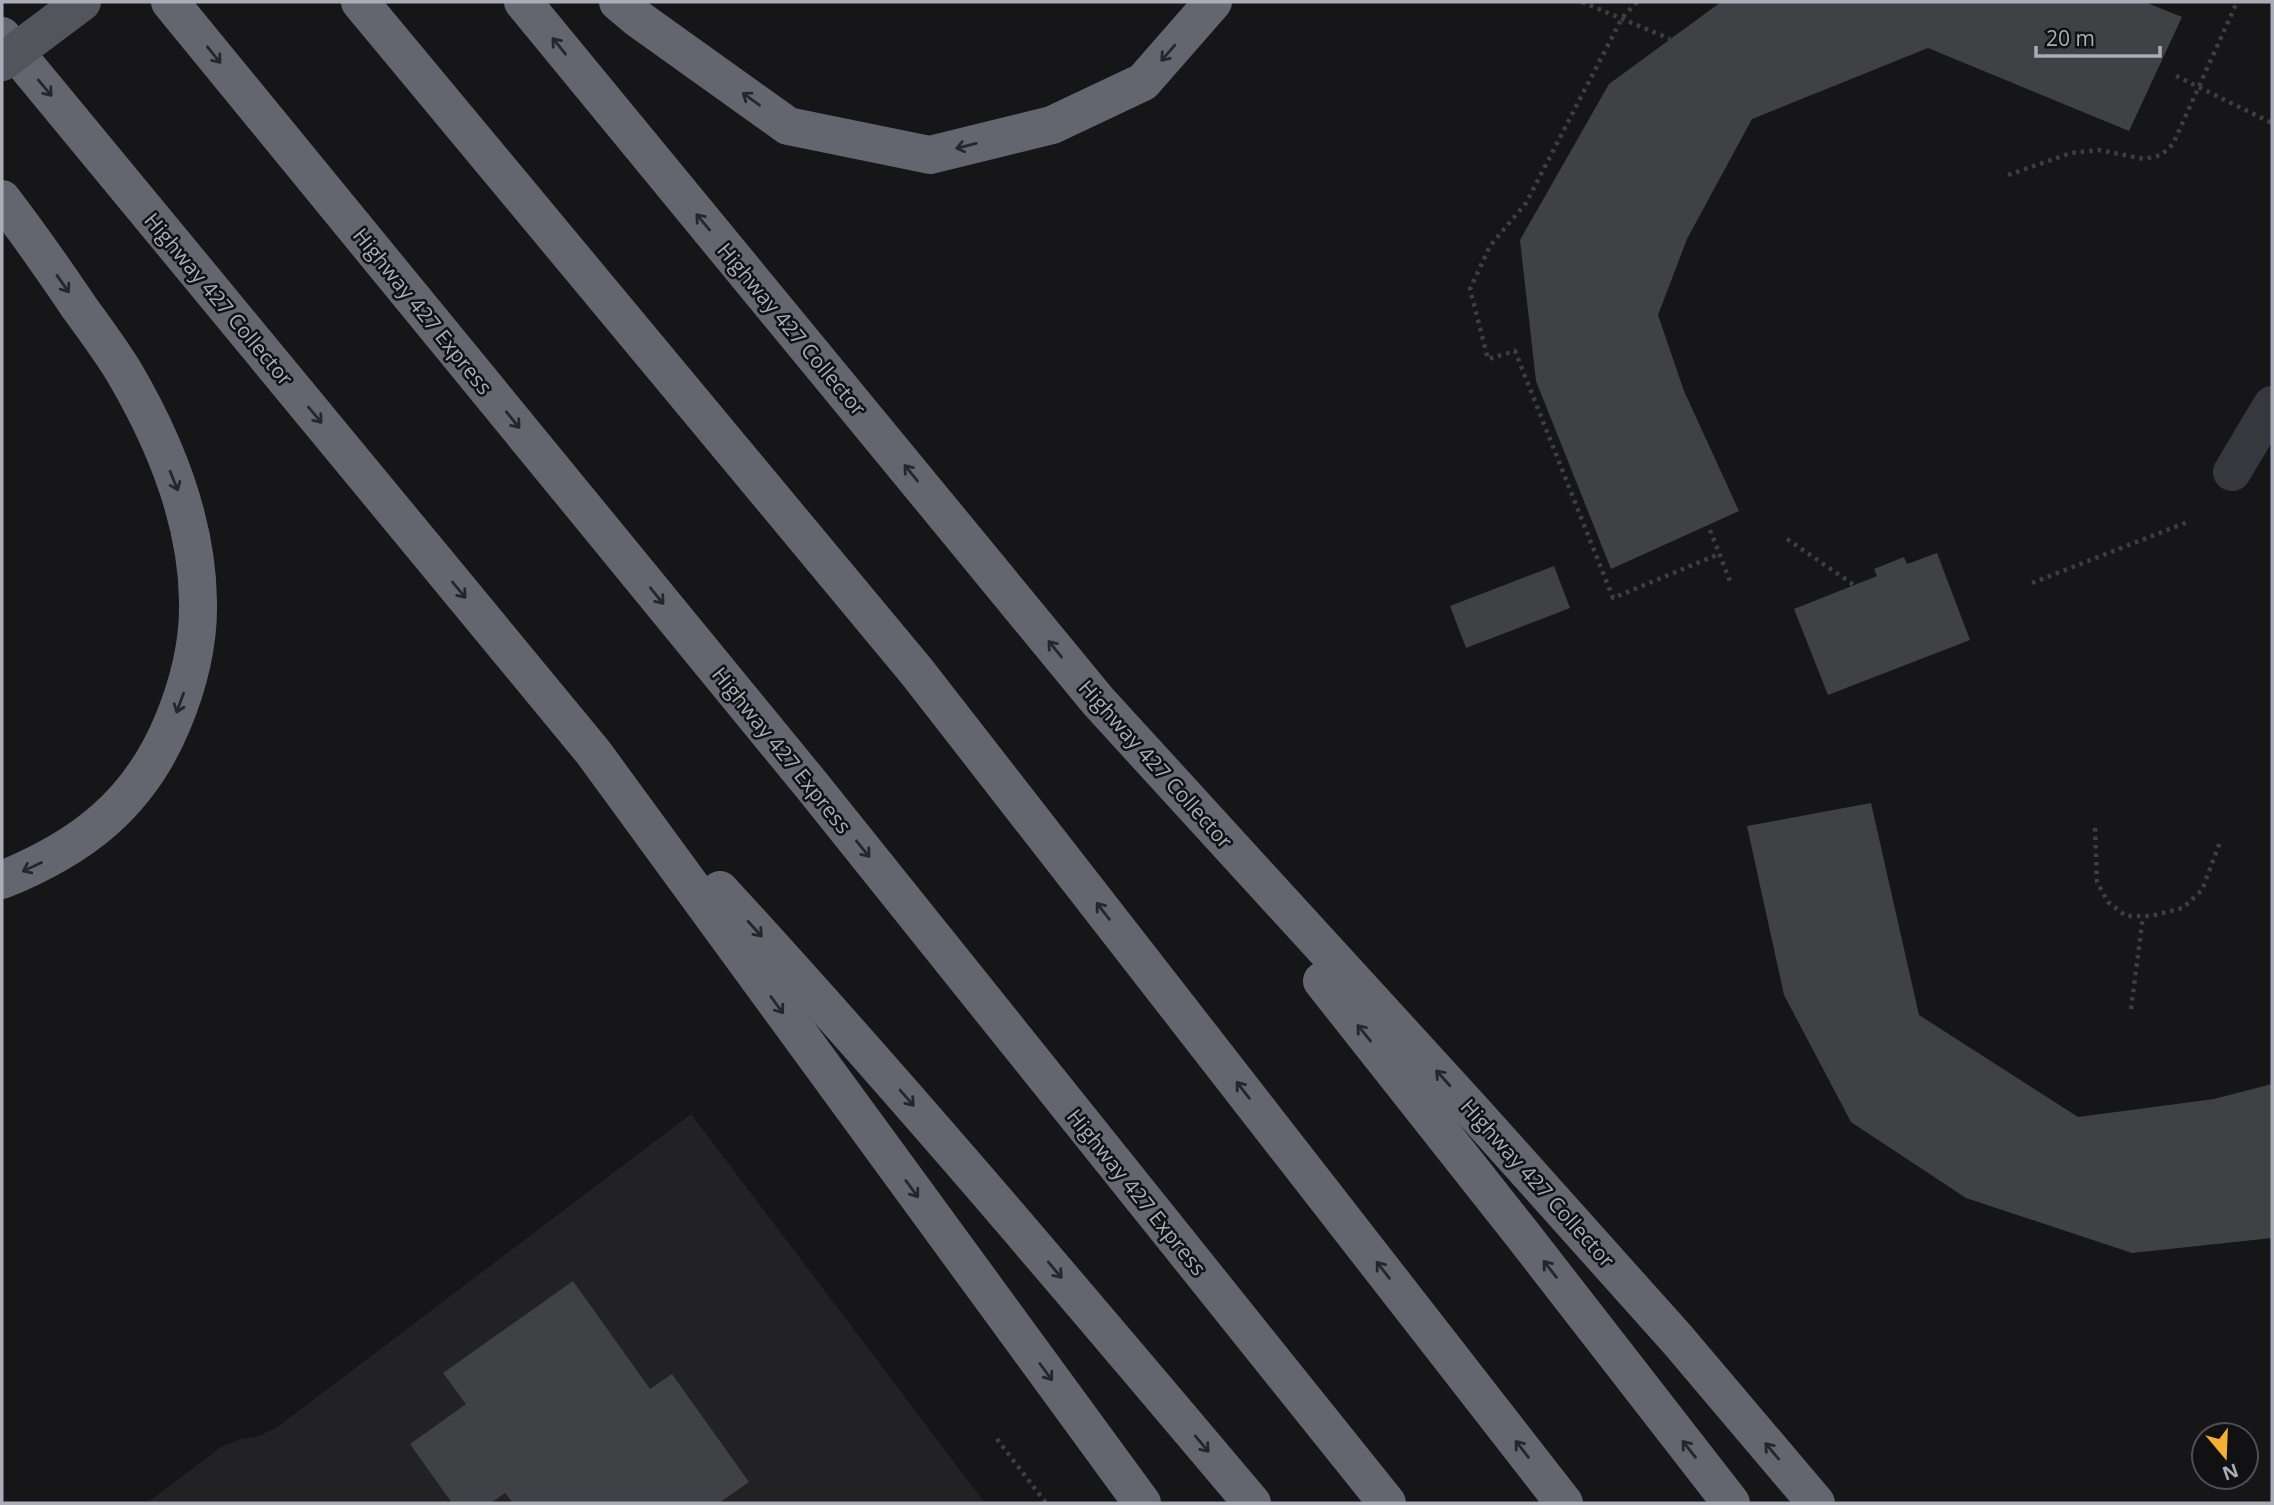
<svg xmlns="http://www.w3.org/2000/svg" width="2274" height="1505" font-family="'Open Sans',sans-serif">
<rect width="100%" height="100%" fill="#161618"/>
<polygon fill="#222225" points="691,1114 985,1503 147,1503 221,1447 240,1439 256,1437 276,1428"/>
<g fill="#404145">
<polygon points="1721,2 2145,2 2182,17 2129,131 1928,48 1752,119 1687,239 1658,315 1684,391 1739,511 1611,569 1536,381 1520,240 1609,84"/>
<polygon points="1937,553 1970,640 1828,695 1794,609 1877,576 1874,569 1904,557 1907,564"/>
<polygon points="1554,566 1570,608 1466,648 1450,606"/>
<polygon points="1871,803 1919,1015 2078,1117 2214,1099 2272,1084 2272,1238 2132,1253 1966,1198 1851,1122 1784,995 1747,826"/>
<polygon points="573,1281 650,1389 672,1374 749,1482 719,1503 513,1503 505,1493 491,1503 452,1503 410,1444 466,1404 443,1373"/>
</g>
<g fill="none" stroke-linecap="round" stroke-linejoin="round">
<g stroke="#3d3f44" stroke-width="4.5" stroke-dasharray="3.5 5" stroke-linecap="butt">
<polyline points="1582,2 1670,39"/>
<polyline points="1637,2 1622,18 1526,203 1490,246 1470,289 1488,359 1515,351 1613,598 1719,554"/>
<polyline points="2176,76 2272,123"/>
<polyline points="2008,175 2071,153 2099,150 2144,159 2161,155 2173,144 2237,2"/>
<polyline points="1710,530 1731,584"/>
<polyline points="1787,539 1854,585"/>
<polyline points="2032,583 2190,521"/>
<polyline points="2095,828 2097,882 2108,902 2126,916 2151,916 2183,908 2202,890 2220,842"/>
<polyline points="2131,1009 2143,916"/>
<polyline points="997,1439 1046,1503"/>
</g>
<polyline stroke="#37383d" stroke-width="38" points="2232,472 2272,405"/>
<g stroke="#63666e" stroke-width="38">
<polyline points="170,2 813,787 1387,1503"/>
<polyline points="360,2 917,672 1564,1503"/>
<polyline points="523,2 1098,701 1472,1110 1677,1339 1816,1503"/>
<polyline points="618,2 637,18 788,126 930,155 1052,125 1143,82 1213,2"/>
<polyline points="2,36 593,752 1142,1503"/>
<path d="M2 199C29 234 54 270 79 307 94 328 110 349 124 372 164 440 197 521 198 601 199 643 188 686 172 724 138 805 81 848 2 880"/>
<path d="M720 890C903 1089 1077 1296 1252 1503"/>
<polyline points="1322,981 1522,1234 1731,1503"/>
</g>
<polyline stroke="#53555c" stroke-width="38" points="2,62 82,2"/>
</g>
<defs><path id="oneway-shaft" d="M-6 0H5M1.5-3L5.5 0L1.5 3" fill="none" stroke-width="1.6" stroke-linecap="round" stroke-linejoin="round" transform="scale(1.75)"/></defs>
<g stroke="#26262a">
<use href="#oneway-shaft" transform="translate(559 46) rotate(-129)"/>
<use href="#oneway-shaft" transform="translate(1168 53) rotate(131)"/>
<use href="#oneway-shaft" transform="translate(214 55) rotate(51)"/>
<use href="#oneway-shaft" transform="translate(45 88) rotate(50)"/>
<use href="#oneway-shaft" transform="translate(751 99) rotate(-144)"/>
<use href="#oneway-shaft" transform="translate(966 146) rotate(166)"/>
<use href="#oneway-shaft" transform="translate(703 222) rotate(-130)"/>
<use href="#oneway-shaft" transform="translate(63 284) rotate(55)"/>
<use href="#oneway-shaft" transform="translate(315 415) rotate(50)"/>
<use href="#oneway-shaft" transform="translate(513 420) rotate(51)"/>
<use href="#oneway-shaft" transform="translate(911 473) rotate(-129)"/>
<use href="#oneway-shaft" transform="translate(174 481) rotate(68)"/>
<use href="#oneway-shaft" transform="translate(459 590) rotate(50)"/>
<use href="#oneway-shaft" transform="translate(657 596) rotate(51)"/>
<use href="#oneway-shaft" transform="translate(1055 649) rotate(-129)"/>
<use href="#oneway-shaft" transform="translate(180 703) rotate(110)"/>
<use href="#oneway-shaft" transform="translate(863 849) rotate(51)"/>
<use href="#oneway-shaft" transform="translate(32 867) rotate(155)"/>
<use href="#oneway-shaft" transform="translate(1103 911) rotate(-128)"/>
<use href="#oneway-shaft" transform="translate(755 929) rotate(48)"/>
<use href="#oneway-shaft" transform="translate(777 1005) rotate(54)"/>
<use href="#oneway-shaft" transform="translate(1364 1033) rotate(-129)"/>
<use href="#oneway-shaft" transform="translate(1443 1078) rotate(-132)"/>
<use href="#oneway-shaft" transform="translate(1243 1090) rotate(-128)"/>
<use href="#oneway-shaft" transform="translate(907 1098) rotate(49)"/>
<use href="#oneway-shaft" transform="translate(912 1189) rotate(54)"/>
<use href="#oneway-shaft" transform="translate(1550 1269) rotate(-128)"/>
<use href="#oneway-shaft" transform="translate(1055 1270) rotate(50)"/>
<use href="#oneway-shaft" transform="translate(1383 1270) rotate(-128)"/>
<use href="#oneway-shaft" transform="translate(1046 1372) rotate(54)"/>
<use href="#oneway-shaft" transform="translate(1202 1444) rotate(50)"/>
<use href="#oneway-shaft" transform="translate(1522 1449) rotate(-128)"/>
<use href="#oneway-shaft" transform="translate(1689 1449) rotate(-128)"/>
<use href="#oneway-shaft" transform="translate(1772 1451) rotate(-130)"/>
</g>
<g text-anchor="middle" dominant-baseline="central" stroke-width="5" stroke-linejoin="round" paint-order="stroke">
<g font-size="21" fill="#a8adb8" stroke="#111113">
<text transform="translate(219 299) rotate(50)">Highway 427 Collector</text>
<text transform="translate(423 311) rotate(51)">Highway 427 Express</text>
<text transform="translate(792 329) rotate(50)">Highway 427 Collector</text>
<text transform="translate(782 750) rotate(51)">Highway 427 Express</text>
<text transform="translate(1156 764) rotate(48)">Highway 427 Collector</text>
<text transform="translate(1538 1183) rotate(48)">Highway 427 Collector</text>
<text transform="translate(1137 1192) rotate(51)">Highway 427 Express</text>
</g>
</g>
<rect width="2274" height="1505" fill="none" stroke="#a8adb8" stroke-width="7"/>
<g transform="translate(2225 1456) rotate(161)"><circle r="33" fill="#111113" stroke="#4d4f55" stroke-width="2"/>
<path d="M0-5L12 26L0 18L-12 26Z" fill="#f2b134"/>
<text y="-10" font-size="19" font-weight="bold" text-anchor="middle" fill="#a8adb8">N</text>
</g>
<path d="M2036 46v10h124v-10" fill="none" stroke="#a8adb8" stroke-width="3.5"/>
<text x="2046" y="46" font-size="21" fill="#a8adb8" stroke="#111113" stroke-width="5" paint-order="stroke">20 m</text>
</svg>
